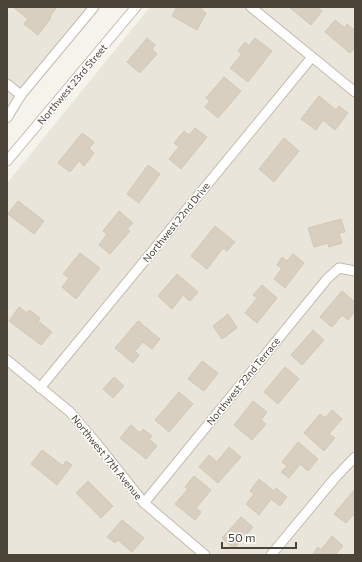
<svg xmlns="http://www.w3.org/2000/svg" width="362" height="562" font-family="Commissioner,sans-serif">
<rect width="100%" height="100%" fill="#f6f3ec"/>
<g fill="#eae5da">
<polygon points="7,7 90,7 7,110"/>
<polygon points="150,7 355,7 355,555 7,555 7,183"/>
</g>
<g fill="#d8cfc1" stroke="#d3c7b4">
<polygon points="13,7 33,7 35,9 36,7 57,7 50,16 51,18 38,35 24,24 28,19"/>
<polygon points="177,7 184,9 185,7 203,7 201,10 206,13 197,30 172,16"/>
<polygon points="289,7 318,7 322,11 311,25"/>
<polygon points="335,20 345,28 347,24 355,31 352,34 355,36 355,47 350,53 325,32"/>
<polygon points="147,38 155,45 152,49 157,54 140,73 127,62"/>
<polygon points="255,38 272,51 248,82 230,68 242,54 238,51 245,42 249,46"/>
<polygon points="224,77 241,91 218,118 205,107 210,101 206,98"/>
<polygon points="319,96 336,110 339,106 348,113 335,130 323,120 316,130 301,119"/>
<polygon points="195,128 207,137 181,169 169,159 179,147 174,143 184,131 189,135"/>
<polygon points="82,133 94,142 89,148 94,153 84,166 79,161 70,172 58,163"/>
<polygon points="284,138 299,151 274,182 259,169"/>
<polygon points="148,165 160,174 139,203 127,194"/>
<polygon points="18,201 44,221 34,234 8,214"/>
<polygon points="119,211 133,223 127,229 130,231 110,254 99,245 107,234 103,231"/>
<polygon points="341,219 345,232 339,233 342,243 329,247 328,243 314,247 308,228"/>
<polygon points="215,226 235,242 227,251 223,248 207,269 191,256"/>
<polygon points="80,253 100,268 76,299 62,287 69,278 63,274"/>
<polygon points="293,254 304,263 285,288 274,279 282,268 277,265 282,257 287,261"/>
<polygon points="177,274 198,292 190,301 183,295 172,309 158,296"/>
<polygon points="262,285 277,298 257,323 245,313 257,298 253,295"/>
<polygon points="342,291 355,302 355,311 348,320 342,315 332,327 320,317"/>
<polygon points="19,307 27,313 29,310 40,318 38,321 52,332 41,345 9,321"/>
<polygon points="228,314 237,328 222,339 213,326"/>
<polygon points="138,321 160,339 152,349 143,342 135,351 139,355 133,363 115,348"/>
<polygon points="313,330 324,340 302,365 291,355"/>
<polygon points="202,361 218,373 204,391 188,379"/>
<polygon points="285,367 299,379 278,404 264,392"/>
<polygon points="114,377 124,386 113,398 103,389"/>
<polygon points="179,392 193,404 169,432 155,420"/>
<polygon points="253,401 267,412 261,420 266,424 252,440 234,425"/>
<polygon points="332,410 342,419 329,434 335,438 324,451 304,433 320,414 325,418"/>
<polygon points="131,425 140,433 143,429 152,436 149,439 157,446 146,459 120,438"/>
<polygon points="298,442 318,459 308,471 300,464 289,478 281,472 287,466 282,462"/>
<polygon points="229,447 241,457 218,483 199,467 209,455 217,462"/>
<polygon points="42,450 63,466 66,461 72,465 57,485 31,464"/>
<polygon points="194,476 211,490 196,508 201,512 195,520 175,504 188,489 185,487"/>
<polygon points="259,479 274,491 276,488 287,497 280,506 271,499 259,515 246,504 254,494 250,491"/>
<polygon points="88,481 113,506 101,518 76,493"/>
<polygon points="355,489 355,517 353,515 346,523 334,514"/>
<polygon points="241,517 253,527 234,549 222,538"/>
<polygon points="122,520 144,538 132,552 118,540 115,543 107,537"/>
<polygon points="332,536 343,546 335,555 312,555 318,547 321,550"/>
</g>
<g fill="none" stroke-linecap="round" stroke-linejoin="round">
<defs>
<g id="street">
<polyline points="251,7 355,92"/>
<polyline points="7,84 21,95"/>
<polyline points="7,118 21,95 94,7"/>
<polyline points="7,161 136,7"/>
<polyline points="7,360 70,412 98,445 144,503 205,555"/>
<polyline points="40,388 312,57"/>
<polyline points="144,503 327,279 339,268 355,271"/>
<polyline points="271,555 335,478 355,457"/>
</g>
</defs>
<use href="#street" stroke="#c2bbae" stroke-width="11"/>
<use href="#street" stroke="#fff" stroke-width="9"/>
</g>
<g text-anchor="middle" dominant-baseline="central" stroke-width="3" stroke-linejoin="round" paint-order="stroke">
<g font-size="10" fill="#4b4439" stroke="#fff">
<text transform="translate(72 84) rotate(-50)">Northwest 23rd Street</text>
<text transform="translate(176 222) rotate(-51)">Northwest 22nd Drive</text>
<text transform="translate(243 381) rotate(-51)">Northwest 22nd Terrace</text>
<text transform="translate(107 457) rotate(51)">Northwest 17th Avenue</text>
</g>
</g>
<rect width="362" height="562" fill="none" stroke="#4b4439" stroke-width="16"/>
<path d="M222 542v6h74v-6" fill="none" stroke="#4b4439" stroke-width="2"/>
<text x="228" y="542" font-size="12" fill="#4b4439" stroke="#ffffff" stroke-width="3" paint-order="stroke">50 m</text>
</svg>
